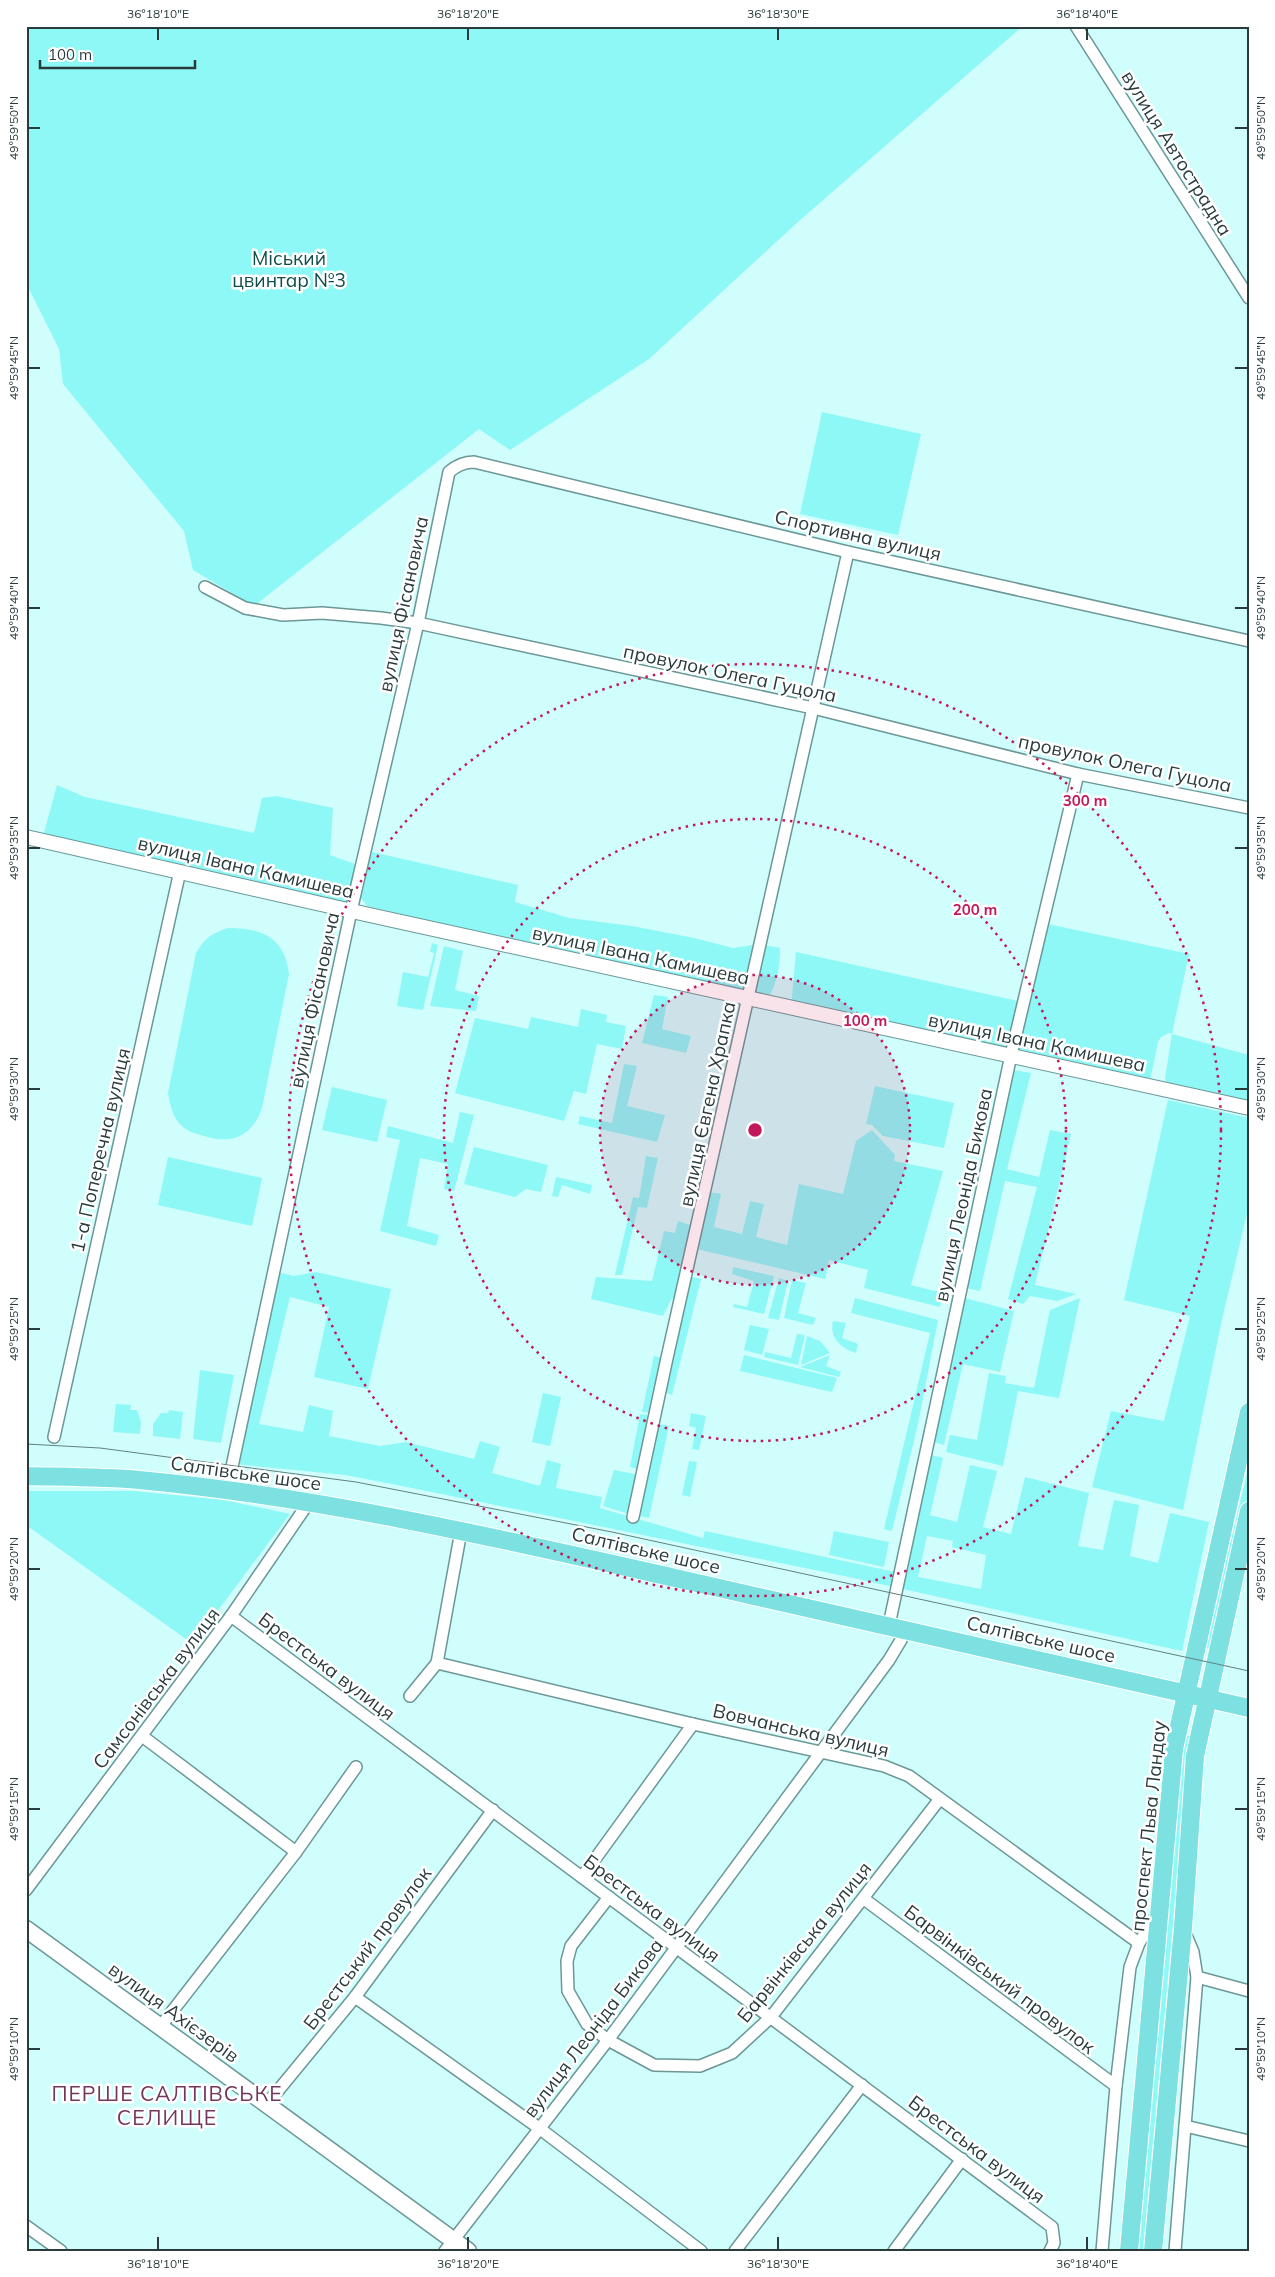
<svg xmlns="http://www.w3.org/2000/svg" width="1275" height="2277" font-family="Mulish,sans-serif">
<rect width="100%" height="100%" fill="#cffefc"/>
<g fill="#8ef8f6" fill-rule="evenodd">
<polygon points="26,26 1023,26 799,221 649,359 510,450 479,429 254,606 193,570 184,531 63,384 59,349 26,283"/>
<polygon points="822,412 921,434 898,535 800,514"/>
<polygon points="57,785 85,797 254,833 262,798 276,796 333,808 330,855 355,864 349,895 343,909 42,840"/>
<path d="M372 852 518 885 515 902 569 918 632 926 694 938 733 948 760 944 780 948C780 968 777 985 766 1001L367 906 361 898Z"/>
<polygon points="1043,923 1189,954 1172,1034 1249,1055 1249,1108 1167,1083 1165,1078 1172,1034 1169,1033 1161,1037 1158,1042 1149,1086 791,1007 796,952 1023,1002"/>
<path d="M228 928C263 928 285 938 289 974L262 1108C252 1136 233 1145 204 1136 197 1134 189 1132 183 1127 173 1119 170 1105 168 1093L196 953C206 937 211 934 228 928Z"/>
<polygon points="432,943 438,945 423,1010 397,1006 403,972 428,977 434,953 430,952"/>
<polygon points="444,946 463,951 455,990 479,996 476,1011 430,1006"/>
<polygon points="654,995 668,997 662,1029 691,1036 686,1053 642,1043"/>
<polygon points="581,1009 607,1015 606,1022 626,1026 622,1049 597,1044 586,1094 574,1091 564,1121 455,1093 475,1018 528,1029 531,1017 578,1027"/>
<polygon points="624,1064 637,1066 627,1106 665,1115 657,1142 578,1124 580,1116 612,1123"/>
<polygon points="1013,1070 1031,1073 1007,1169 1039,1177 1050,1130 1071,1134 1035,1285 1076,1294 1057,1301 1030,1296 1023,1304 1008,1299 1037,1187 1005,1181 980,1291 966,1288"/>
<polygon points="875,1086 954,1103 944,1148 883,1136 872,1125 866,1124"/>
<polygon points="332,1087 387,1100 377,1142 322,1130"/>
<polygon points="1168,1100 1249,1118 1249,1205 1221,1324 1183,1510 1092,1487 1111,1411 1164,1421 1190,1316 1124,1300"/>
<polygon points="460,1112 474,1115 454,1191 444,1189 448,1164 420,1158 407,1226 439,1235 436,1246 380,1231 400,1140 386,1137 388,1126 453,1143"/>
<polygon points="872,1130 895,1155 894,1161 943,1171 911,1285 943,1293 940,1307 864,1288 868,1270 829,1260 825,1279 696,1249 709,1192 721,1194 714,1227 742,1234 750,1201 764,1204 756,1237 787,1245 799,1184 843,1194 856,1141"/>
<polygon points="474,1147 548,1165 541,1192 526,1189 515,1197 464,1184"/>
<polygon points="646,1156 658,1158 647,1208 638,1207 622,1275 615,1275 633,1197 639,1198"/>
<polygon points="168,1157 262,1178 252,1226 158,1205"/>
<polygon points="556,1177 592,1185 590,1194 562,1185 558,1197 552,1196"/>
<polygon points="678,1221 694,1226 676,1298 671,1300 663,1316 591,1299 596,1277 652,1281 664,1231 675,1233"/>
<polygon points="733,1267 774,1276 764,1314 733,1307 734,1304 747,1307 754,1281 732,1274"/>
<path d="M277 1272 294 1276 316 1272 391 1289 368 1389 314 1377 329 1307 290 1297 259 1424 303 1432 309 1405 333 1411 329 1436 334 1437 380 1446 406 1442 474 1459 480 1441 500 1447 492 1473 540 1486 547 1460 561 1464 556 1488 602 1497 600 1508 703 1538 705 1531 904 1574 931 1455 943 1458 930 1515 957 1522 970 1465 997 1471 983 1527 1011 1534 1025 1477 1089 1493 1078 1546 1103 1550 1114 1500 1139 1505 1130 1556 1158 1563 1170 1513 1209 1522 1182 1651 849 1577 402 1486 345 1475 235 1464ZM927 1536 953 1541 952 1547 986 1555 981 1589 918 1577Z"/>
<polygon points="692,1277 701,1279 672,1395 664,1392"/>
<polygon points="779,1278 788,1281 779,1320 768,1318"/>
<polygon points="792,1280 806,1283 798,1313 816,1318 813,1325 784,1318"/>
<polygon points="855,1298 938,1320 918,1424 892,1531 884,1529 930,1333 851,1313"/>
<polygon points="965,1298 1014,1311 1000,1372 963,1364 944,1445 934,1442"/>
<polygon points="1080,1298 1059,1398 1018,1391 1003,1466 946,1452 950,1435 977,1440 989,1373 1006,1376 1005,1383 1034,1388 1050,1310"/>
<path d="M833 1321 846 1323 842 1338 858 1344 856 1353C841 1348 829 1338 833 1321Z"/>
<polygon points="750,1325 769,1329 762,1355 744,1350"/>
<polygon points="797,1334 805,1335 798,1365 764,1357 765,1352 791,1358"/>
<polygon points="807,1336 820,1341 830,1353 801,1365"/>
<polygon points="744,1355 837,1378 832,1392 740,1371"/>
<polygon points="830,1355 826,1366 841,1372 839,1377 800,1367"/>
<polygon points="654,1356 666,1359 653,1413 642,1412"/>
<polygon points="200,1370 234,1375 221,1443 193,1439"/>
<polygon points="543,1393 561,1397 550,1446 532,1442"/>
<polygon points="116,1404 131,1405 130,1410 137,1410 141,1422 140,1434 113,1432"/>
<polygon points="169,1410 183,1412 180,1439 153,1436 153,1424 161,1413 168,1413"/>
<polygon points="691,1413 706,1416 699,1450 692,1449 696,1428 689,1426"/>
<polygon points="640,1414 653,1416 642,1470 630,1467"/>
<polygon points="659,1424 669,1426 649,1518 640,1516"/>
<polygon points="689,1461 697,1462 690,1497 682,1495"/>
<polygon points="1249,1465 1249,1494 1245,1510 1211,1649 1205,1648"/>
<polygon points="614,1470 640,1475 632,1515 603,1506"/>
<polygon points="26,1491 134,1491 224,1500 290,1514 193,1644 26,1525"/>
<polygon points="834,1531 889,1542 884,1567 829,1555"/>
<polygon points="1185,1736 1190,1736 1143,2251 1137,2251"/>
</g>
<g fill="none" stroke-linecap="round" stroke-linejoin="round">
<defs>
<g id="minor">
<polyline points="1076,26 1249,298"/>
<polyline points="205,587 245,608 283,615 322,613 381,618 418,623 813,708 1078,774 1249,808"/>
<polyline points="54,1437 180,871"/>
<path d="M227 1490 351 911 418 623 449 472C457 465 464 462 474 462L848 552 1249 641"/>
<polyline points="633,1517 667,1358 848,552"/>
<polyline points="231,1616 1052,2227 1054,2243 1050,2251"/>
<polyline points="889,1625 1011,1055 1078,774"/>
<polyline points="437,1663 693,1724 884,1766 909,1776 1139,1943"/>
<polyline points="410,1696 437,1663 461,1531"/>
<polyline points="142,1736 296,1852"/>
<polyline points="582,1877 693,1724"/>
<polyline points="26,1890 231,1616 309,1502"/>
<polyline points="609,1897 571,1946 567,1961 568,1991 587,2024 608,2040 654,2065 700,2066 732,2053 771,2017 939,1800"/>
<polyline points="864,1899 1116,2086"/>
<polyline points="1197,1977 1249,1991"/>
<polyline points="355,1997 539,2128 701,2251"/>
<polyline points="160,2027 296,1852 356,1767"/>
<polyline points="267,2104 355,1997 493,1810"/>
<polyline points="1185,2126 1249,2141"/>
<polyline points="26,2226 61,2251"/>
<polyline points="445,2251 608,2040 889,1660 901,1640 903,1628"/>
<polyline points="735,2251 862,2085"/>
<polyline points="894,2251 962,2159"/>
<polyline points="1102,2251 1116,2086 1130,1967 1139,1943 1156,1916"/>
<polyline points="1175,2251 1197,1977 1193,1952 1185,1933"/>
</g>
<polyline id="tertiary" points="26,837 365,914 1249,1108"/>
<polyline id="secondary" points="26,1929 468,2251"/>
<g id="primary">
<path d="M26 1476C64 1477 102 1477 139 1480 320 1497 498 1538 675 1578 866 1621 1057 1665 1249 1708"/>
<polyline points="1129,2251 1174,1749 1249,1412"/>
<polyline points="1153,2251 1183,1928 1195,1756 1249,1511"/>
</g>
</defs>
<use href="#minor" stroke="#6b9796" stroke-width="14"/>
<use href="#tertiary" stroke="#6b9796" stroke-width="16"/>
<use href="#secondary" stroke="#6b9796" stroke-width="19"/>
<use href="#primary" stroke="#fff" stroke-width="20"/>
<use href="#minor" stroke="#fff" stroke-width="11"/>
<use href="#tertiary" stroke="#fff" stroke-width="14"/>
<use href="#secondary" stroke="#fff" stroke-width="16"/>
<use href="#primary" stroke="#7ce1e0" stroke-width="18"/>
<polyline stroke="#63807f" stroke-width="1" points="26,1444 100,1448 356,1482 612,1532 1249,1671"/>
</g>
<path fill="none" stroke="#293b3b" stroke-width="2" d="M158 28V40M468 28V40M778 28V40M1087 28V40M28 128H40M1235 128H1248M28 368H40M1235 368H1248M28 608H40M1235 608H1248M28 848H40M1235 848H1248M28 1089H40M1235 1089H1248M28 1329H40M1235 1329H1248M28 1569H40M1235 1569H1248M28 1809H40M1235 1809H1248M28 2049H40M1235 2049H1248M158 2237V2250M468 2237V2250M778 2237V2250M1087 2237V2250"/>
<circle cx="755" cy="1130" r="155" fill="#c2185b" fill-opacity=".12"/>
<g fill="none" stroke="#c2185b" stroke-width="2.5" stroke-dasharray="2.5 5">
<circle cx="755" cy="1130" r="155"/>
<circle cx="755" cy="1130" r="311"/>
<circle cx="755" cy="1130" r="466"/>
</g>
<g text-anchor="middle" dominant-baseline="central" stroke-width="5" stroke-linejoin="round" paint-order="stroke">
<g font-size="19" fill="#293b3b" stroke="#fff">
<text transform="translate(1177 153) rotate(58)">вулиця Автострадна</text>
<text transform="translate(858 535) rotate(13)">Спортивна вулиця</text>
<text transform="translate(403 604) rotate(-78)">вулиця Фісановича</text>
<text transform="translate(730 673) rotate(12)">провулок Олега Гуцола</text>
<text transform="translate(1125 763) rotate(12)">провулок Олега Гуцола</text>
<text transform="translate(246 867) rotate(13)">вулиця Івана Камишева</text>
<text transform="translate(641 955) rotate(12)">вулиця Івана Камишева</text>
<text transform="translate(314 1000) rotate(-78)">вулиця Фісановича</text>
<text transform="translate(1037 1042) rotate(12)">вулиця Івана Камишева</text>
<text transform="translate(707 1104) rotate(-78)">вулиця Євгена Храпка</text>
<text transform="translate(100 1150) rotate(-77)">1-а Поперечна вулиця</text>
<text transform="translate(963 1195) rotate(-78)">вулиця Леоніда Бикова</text>
<text transform="translate(246 1473) rotate(8)">Салтівське шосе</text>
<text transform="translate(646 1550) rotate(13)">Салтівське шосе</text>
<text transform="translate(1041 1639) rotate(13)">Салтівське шосе</text>
<text transform="translate(327 1666) rotate(37)">Брестська вулиця</text>
<text transform="translate(156 1688) rotate(-53)">Самсонівська вулиця</text>
<text transform="translate(801 1730) rotate(13)">Вовчанська вулиця</text>
<text transform="translate(1148 1826) rotate(-84)">проспект Льва Ландау</text>
<text transform="translate(652 1908) rotate(37)">Брестська вулиця</text>
<text transform="translate(804 1942) rotate(-51)">Барвінківська вулиця</text>
<text transform="translate(367 1948) rotate(-53)">Брестський провулок</text>
<text transform="translate(1000 1979) rotate(37)">Барвінківський провулок</text>
<text transform="translate(174 2012) rotate(36)">вулиця Ахієзерів</text>
<text transform="translate(593 2028) rotate(-53)">вулиця Леоніда Бикова</text>
<text transform="translate(977 2149) rotate(37)">Брестська вулиця</text>
</g>
<g font-size="19" fill="#0e4d4c" stroke="#fff">
<text x="289" y="258">Міський<tspan x="289" dy="22">цвинтар №3</tspan></text>
</g>
<g font-size="21" letter-spacing="1" fill="#73365c" stroke="#fff">
<text x="167" y="2093">ПЕРШЕ САЛТІВСЬКЕ<tspan x="167" dy="24">СЕЛИЩЕ</tspan></text>
</g>
</g>
<circle cx="755" cy="1130" r="8" fill="#c2185b" stroke="#fff" stroke-width="2.5"/>
<g font-size="15" text-anchor="middle" font-weight="bold" fill="#c2185b" stroke="#fff" stroke-width="5" stroke-linejoin="round" paint-order="stroke">
<text x="1085" y="806">300 m</text>
<text x="975" y="915">200 m</text>
<text x="865" y="1026">100 m</text>
</g>
<rect width="1275" height="2277" fill="none" stroke="#ffffff" stroke-width="55"/>
<path d="M40 60v8h155v-8" fill="none" stroke="#293b3b" stroke-width="2.5"/>
<text x="48" y="60" font-size="15" fill="#293b3b" stroke="#ffffff" stroke-width="4" paint-order="stroke">100 m</text>
<rect x="28" y="28" width="1220" height="2222" fill="none" stroke="#293b3b" stroke-width="2"/>
<g font-size="12" text-anchor="middle" fill="#293b3b">
<text x="158" y="18">36°18'10"E</text>
<text x="468" y="18">36°18'20"E</text>
<text x="778" y="18">36°18'30"E</text>
<text x="1087" y="18">36°18'40"E</text>
<text transform="translate(14 128) rotate(-90)" y="4">49°59'50"N</text>
<text transform="translate(1261 128) rotate(-90)" y="4">49°59'50"N</text>
<text transform="translate(14 368) rotate(-90)" y="4">49°59'45"N</text>
<text transform="translate(1261 368) rotate(-90)" y="4">49°59'45"N</text>
<text transform="translate(14 608) rotate(-90)" y="4">49°59'40"N</text>
<text transform="translate(1261 608) rotate(-90)" y="4">49°59'40"N</text>
<text transform="translate(14 848) rotate(-90)" y="4">49°59'35"N</text>
<text transform="translate(1261 848) rotate(-90)" y="4">49°59'35"N</text>
<text transform="translate(14 1089) rotate(-90)" y="4">49°59'30"N</text>
<text transform="translate(1261 1089) rotate(-90)" y="4">49°59'30"N</text>
<text transform="translate(14 1329) rotate(-90)" y="4">49°59'25"N</text>
<text transform="translate(1261 1329) rotate(-90)" y="4">49°59'25"N</text>
<text transform="translate(14 1569) rotate(-90)" y="4">49°59'20"N</text>
<text transform="translate(1261 1569) rotate(-90)" y="4">49°59'20"N</text>
<text transform="translate(14 1809) rotate(-90)" y="4">49°59'15"N</text>
<text transform="translate(1261 1809) rotate(-90)" y="4">49°59'15"N</text>
<text transform="translate(14 2049) rotate(-90)" y="4">49°59'10"N</text>
<text transform="translate(1261 2049) rotate(-90)" y="4">49°59'10"N</text>
<text x="158" y="2268">36°18'10"E</text>
<text x="468" y="2268">36°18'20"E</text>
<text x="778" y="2268">36°18'30"E</text>
<text x="1087" y="2268">36°18'40"E</text>
</g>
</svg>
